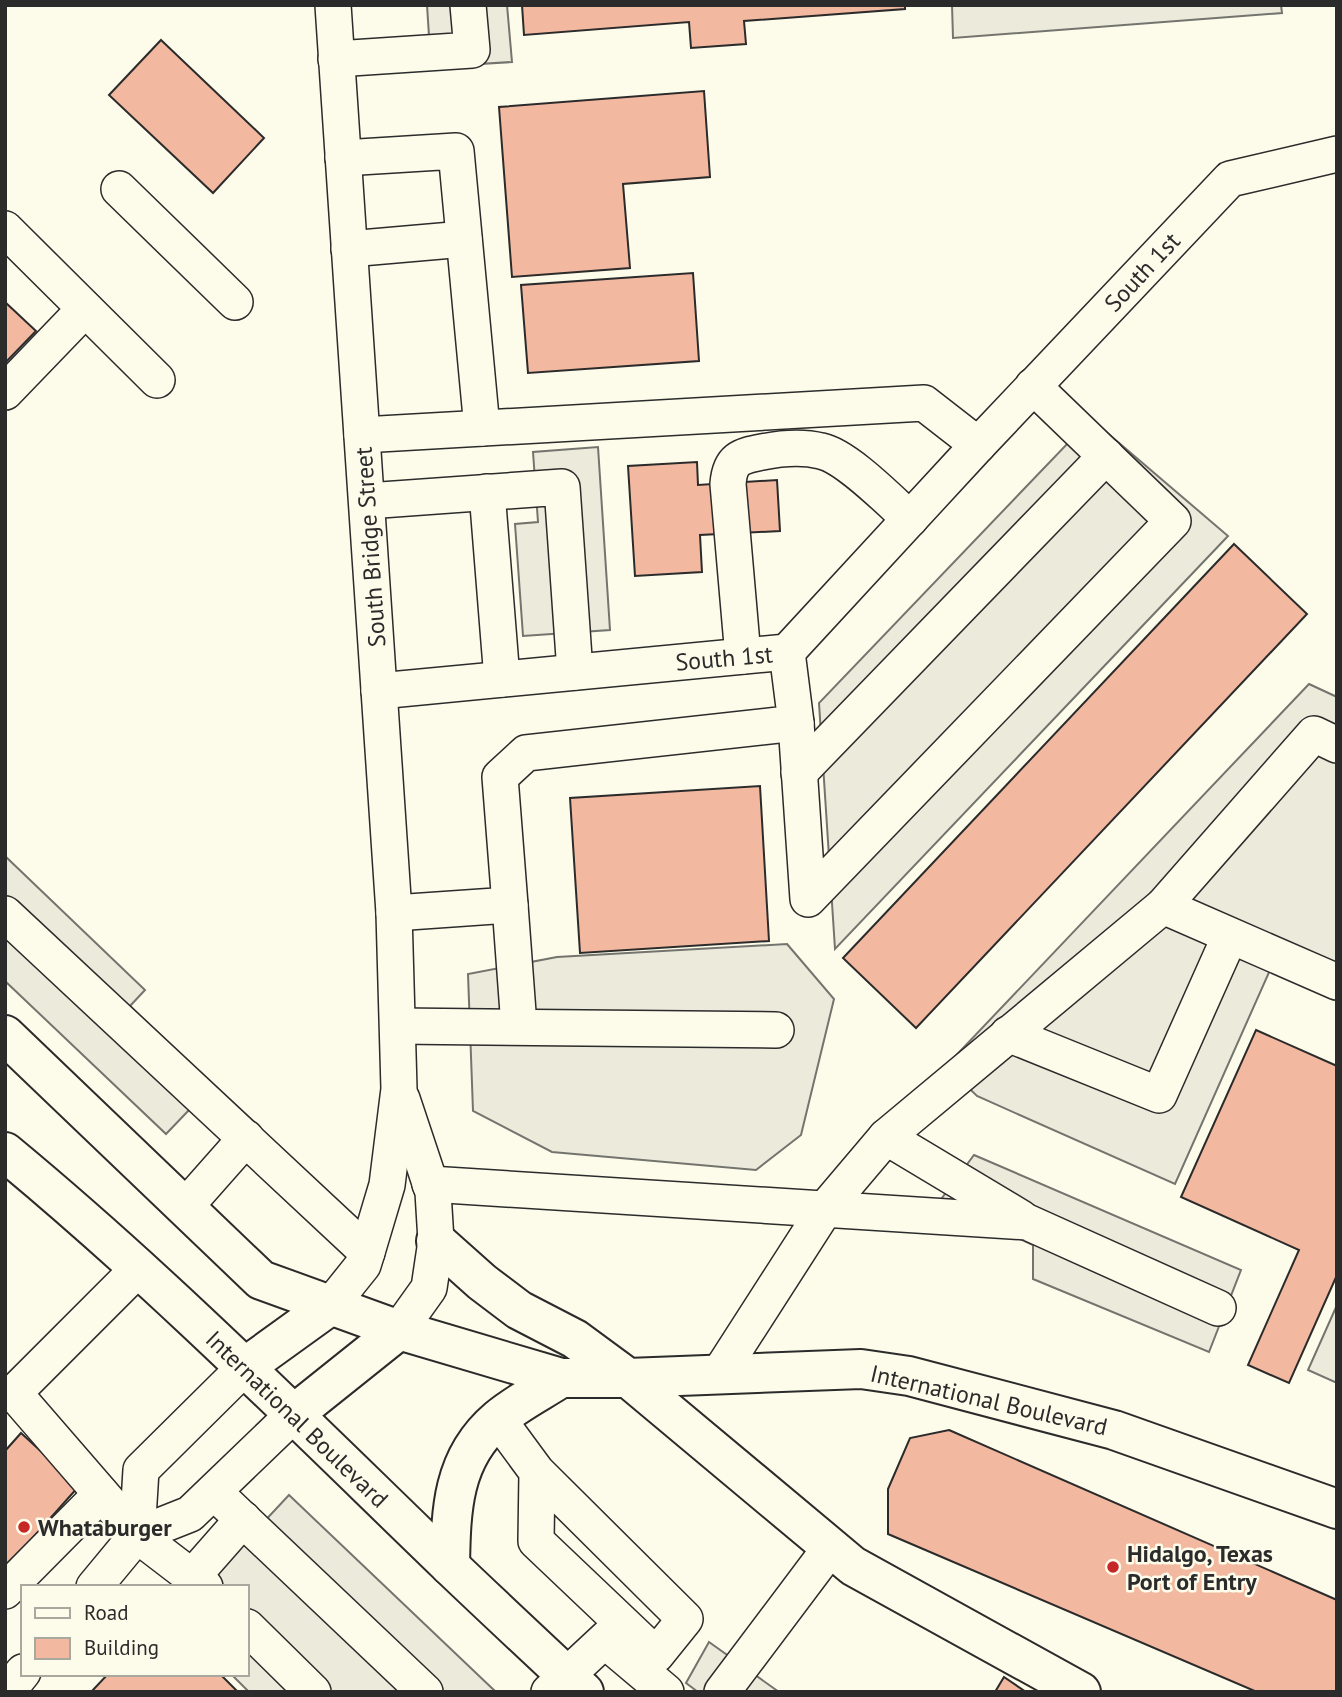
<svg xmlns="http://www.w3.org/2000/svg" width="1342" height="1697" font-family="'PT Sans',sans-serif">
<rect width="100%" height="100%" fill="#fdfbea"/>
<g fill="#eceadb" stroke="#74746e" stroke-width="2">
<polygon points="427,5 507,5 512,62 431,67"/>
<polygon points="952,5 1281,5 1282,13 953,38"/>
<polygon points="1091,419 1228,536 835,949 819,703"/>
<polygon points="598,447 610,630 523,636 515,524 538,522 533,452"/>
<polygon points="1309,684 1337,697 1337,999 1270,970 1175,1184 977,1096 946,1066"/>
<polygon points="5,856 145,990 130,1006 213,1085 166,1134 5,981"/>
<polygon points="787,944 834,999 801,1135 756,1170 552,1152 473,1111 468,974 557,957"/>
<polygon points="974,1155 1241,1270 1209,1352 1033,1279 1033,1245 939,1202"/>
<polygon points="1337,1305 1337,1383 1308,1370"/>
<polygon points="289,1495 496,1692 249,1692 231,1674 247,1674 247,1587 203,1587"/>
<polygon points="709,1642 779,1692 698,1692 686,1683"/>
</g>
<g fill="#f2b8a0" stroke="#2b2b2b" stroke-width="2">
<polygon points="522,5 905,5 905,9 744,21 746,44 691,48 689,22 524,35"/>
<polygon points="161,40 264,138 213,193 109,95"/>
<polygon points="704,91 710,177 623,184 630,268 512,277 499,107"/>
<polygon points="693,273 699,361 528,373 521,285"/>
<polygon points="5,302 36,331 5,363"/>
<polygon points="697,462 698,485 777,480 780,531 700,535 702,572 635,576 628,466"/>
<polygon points="1234,544 1307,614 916,1028 843,958"/>
<polygon points="760,786 769,941 580,953 570,798"/>
<polygon points="1256,1030 1337,1066 1337,1275 1289,1383 1248,1365 1299,1250 1181,1197"/>
<polygon points="949,1430 1337,1600 1337,1692 1257,1692 888,1534 888,1489 910,1438"/>
<polygon points="21,1433 79,1486 5,1569 5,1451"/>
<polygon points="108,1674 220,1674 238,1692 91,1692"/>
<polygon points="1004,1677 1026,1692 995,1692"/>
</g>
<g fill="none" stroke-linecap="round" stroke-linejoin="round">
<defs>
<g id="minor">
<polyline points="336,59 472,50 468,5"/>
<polyline points="343,158 456,151 482,428"/>
<polyline points="119,189 235,302"/>
<polyline points="5,229 157,380"/>
<polyline points="349,249 464,239"/>
<polyline points="5,392 85,309"/>
<polyline points="362,435 924,403 978,445"/>
<polyline points="487,492 502,679"/>
<polyline points="367,501 562,487 575,672"/>
<path d="M743 656 728 484C730 459 740 456 762 452 782 448 801 446 821 451 846 456 889 500 910 519"/>
<polyline points="379,691 787,652 978,445 1230,179 1337,154"/>
<polyline points="796,723 808,899 1173,521 1033,386"/>
<polyline points="799,773 1106,456"/>
<polyline points="510,905 519,1026"/>
<polyline points="1163,906 1337,982"/>
<polyline points="394,913 510,905 500,777 526,753 796,723 787,652"/>
<polyline points="5,914 367,1252"/>
<polyline points="398,1026 776,1030"/>
<polyline points="1008,1034 1159,1095 1230,936"/>
<polyline points="886,1137 1163,906 1314,734 1337,745"/>
<polyline points="430,1184 1027,1222 1218,1308"/>
<polyline points="185,1207 246,1138"/>
<polyline points="138,1269 14,1393 137,1535 205,1587"/>
<polyline points="331,1305 363,1265 367,1252 387,1185 399,1089 394,913 333,5"/>
<polyline points="399,1330 429,1288 436,1241 433,1192 402,1099"/>
<polyline points="719,1374 825,1209 886,1137 1021,1218"/>
<polyline points="498,1419 537,1472 685,1619 656,1655 536,1541 537,1472"/>
<polyline points="214,1492 425,1692"/>
<polyline points="137,1535 141,1470 245,1367"/>
<polyline points="193,1576 243,1519"/>
<polyline points="94,1587 137,1535 190,1514 294,1414"/>
<polyline points="5,1591 101,1494"/>
<polyline points="247,1627 313,1692"/>
<polyline points="615,1649 666,1692"/>
<polyline points="7,1692 23,1672"/>
<polyline points="549,1692 622,1624"/>
<polyline points="722,1692 831,1547"/>
</g>
<g id="major">
<polyline points="5,1035 261,1280 399,1330 561,1378 628,1378 853,1566 1081,1692"/>
<path d="M5 1152C161 1281 303 1424 448 1564 493 1607 538 1649 584 1692"/>
<polyline points="436,1241 482,1282 519,1310 575,1339 628,1378 861,1369 909,1376 1114,1430 1337,1509"/>
<polyline points="245,1367 331,1305"/>
<polyline points="294,1414 399,1330"/>
<path d="M450 1566C451 1510 452 1458 498 1419 517 1403 541 1391 561 1378"/>
</g>
</defs>
<use href="#minor" stroke="#2b2b2b" stroke-width="38"/>
<use href="#major" stroke="#2b2b2b" stroke-width="42"/>
<use href="#minor" stroke="#fdfbea" stroke-width="35"/>
<use href="#major" stroke="#fdfbea" stroke-width="38"/>
</g>
<g fill="#c62828" stroke="#fdfbea" stroke-width="2.5">
<circle cx="24" cy="1527" r="7"/>
<circle cx="1113" cy="1567" r="7"/>
</g>
<g text-anchor="middle" dominant-baseline="central" stroke-width="5" stroke-linejoin="round" paint-order="stroke">
<g font-size="24" fill="#2b2b2b" stroke="#fdfbea">
<text transform="translate(1142 272) rotate(-47)">South 1st</text>
<text transform="translate(370 547) rotate(-94)">South Bridge Street</text>
<text transform="translate(724 658) rotate(-5)">South 1st</text>
<text transform="translate(989 1400) rotate(13)">International Boulevard</text>
<text transform="translate(297 1419) rotate(44)">International Boulevard</text>
</g>
<g font-size="24" font-weight="bold" fill="#2b2b2b" stroke="#fdfbea" text-anchor="start">
<text x="38" y="1527">Whataburger</text>
<text x="1127" y="1553">Hidalgo, Texas<tspan x="1127" dy="28">Port of Entry</tspan></text>
</g>
</g>
<rect width="1342" height="1697" fill="none" stroke="#2b2b2b" stroke-width="14"/>
<rect x="21" y="1585" width="228" height="91" fill="#fdfbea" stroke="#a9a89e" stroke-width="2"/>
<rect x="35" y="1608" width="35" height="10" fill="#fdfbea" stroke="#a9a89e" stroke-width="2"/>
<text x="84" y="1620" font-size="21" fill="#2b2b2b">Road</text>
<rect x="35" y="1638" width="35" height="21" fill="#f2b8a0" stroke="#a9a89e" stroke-width="2"/>
<text x="84" y="1655" font-size="21" fill="#2b2b2b">Building</text>
</svg>
